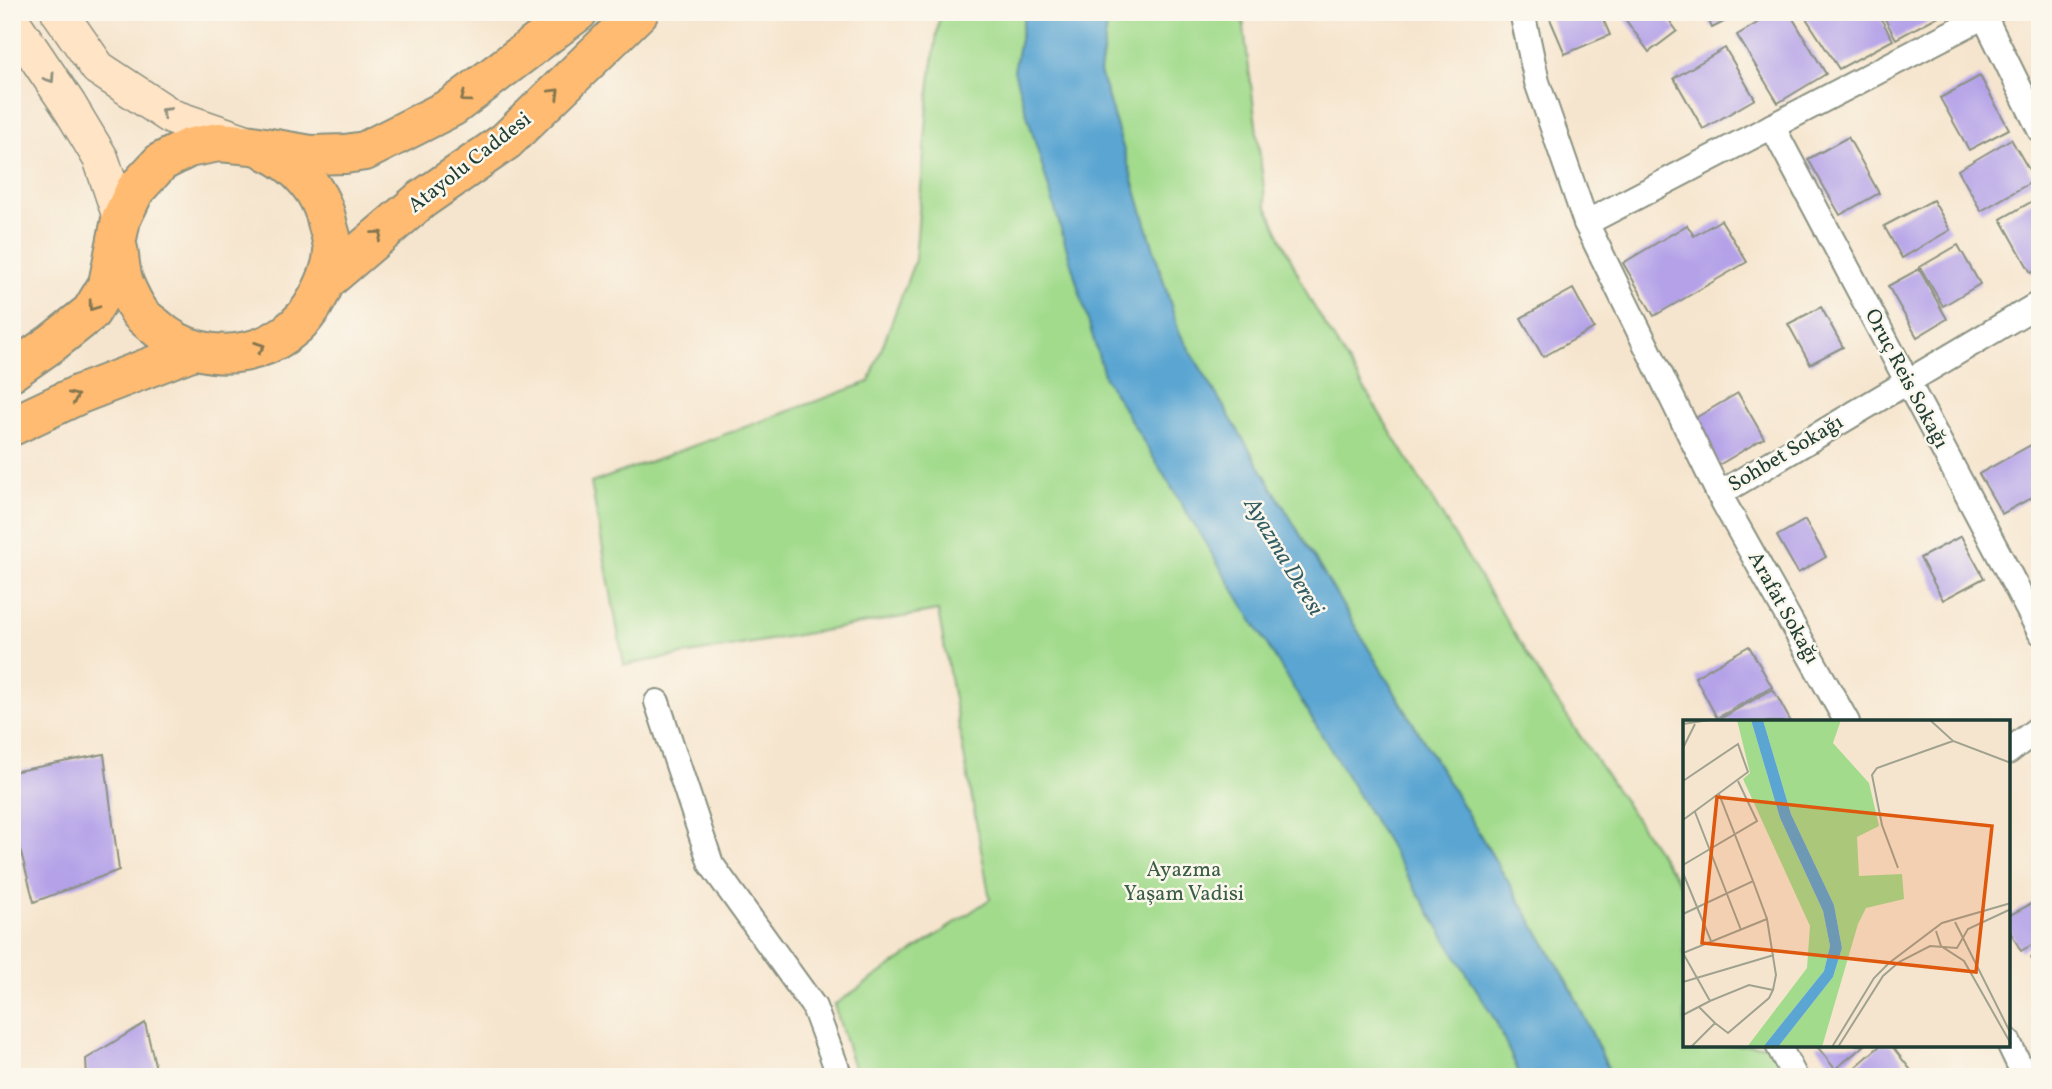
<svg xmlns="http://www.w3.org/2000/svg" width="2052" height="1089" font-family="Vollkorn,serif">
<rect width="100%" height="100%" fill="#fbf7ec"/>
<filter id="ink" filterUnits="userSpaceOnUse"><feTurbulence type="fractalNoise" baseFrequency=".0143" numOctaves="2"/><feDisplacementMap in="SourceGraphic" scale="14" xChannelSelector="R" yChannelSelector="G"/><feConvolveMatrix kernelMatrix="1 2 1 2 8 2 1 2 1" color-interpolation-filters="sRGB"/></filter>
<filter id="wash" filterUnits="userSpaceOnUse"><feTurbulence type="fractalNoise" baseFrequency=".00686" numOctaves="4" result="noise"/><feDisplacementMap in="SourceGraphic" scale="28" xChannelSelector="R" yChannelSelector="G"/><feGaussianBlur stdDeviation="1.57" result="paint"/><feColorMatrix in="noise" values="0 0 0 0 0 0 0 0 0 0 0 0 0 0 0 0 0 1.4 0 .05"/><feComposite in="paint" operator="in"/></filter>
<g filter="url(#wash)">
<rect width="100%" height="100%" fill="#f6e5ce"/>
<g fill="#a3db8d" stroke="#618c60" stroke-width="2">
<polygon points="940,12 1025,12 1014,71 1495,1020 1521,1077 857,1077 834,1005 990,899 938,611 624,665 591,483 869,382 915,260 930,82"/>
<polygon points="1109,12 1242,12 1266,205 1310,300 1549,690 1684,890 1685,1045 1773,1045 1789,1077 1612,1077 1568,982 1179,332 1100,72"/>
</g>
<polygon fill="#5aa5d2" stroke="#3c7183" stroke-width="2" points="1025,12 1109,12 1100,72 1179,332 1568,982 1612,1077 1521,1077 1495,1020 1105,378 1014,71"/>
<g id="blocks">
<g fill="#b4a1e8">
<polygon points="1547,12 1600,12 1610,35 1565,54"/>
<polygon points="1620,12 1663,12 1677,31 1649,52"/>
<polygon points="1705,12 1743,12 1712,28"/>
<polygon points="1776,12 1789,12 1826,74 1778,103 1737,35"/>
<polygon points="1802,12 1877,12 1893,40 1839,69"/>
<polygon points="1881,12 1946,12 1896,39"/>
<polygon points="2040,38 2040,58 2031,43"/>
<polygon points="1725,48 1755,99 1703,129 1674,78"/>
<polygon points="1980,76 2009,129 1969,150 1940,98"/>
<polygon points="1848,137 1879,193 1840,215 1808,159"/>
<polygon points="2011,139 2035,180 1981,211 1958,170"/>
<polygon points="2040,197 2040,268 2031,273 2001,219"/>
<polygon points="1933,200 1950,230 1902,258 1884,226"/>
<polygon points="1721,220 1747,262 1654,316 1623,263 1687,225 1694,236"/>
<polygon points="1958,245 1980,284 1943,306 1920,267"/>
<polygon points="1919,269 1947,319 1917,337 1888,286"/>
<polygon points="1573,289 1594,328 1543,357 1521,318"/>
<polygon points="1821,307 1843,347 1810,364 1788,324"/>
<polygon points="1738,393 1764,438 1719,465 1692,420"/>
<polygon points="2040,440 2040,493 2002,514 1979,474"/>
<polygon points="1805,520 1826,557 1798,573 1777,536"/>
<polygon points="1961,536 1984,578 1943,600 1920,558"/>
<polygon points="1749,646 1772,687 1717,718 1695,677"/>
<polygon points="1773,689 1791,722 1719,722 1718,720"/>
<polygon points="104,754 119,870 34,902 12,818 12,772"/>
<polygon points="2040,899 2040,940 2021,951 2008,928 2008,916"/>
<polygon points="2040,953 2040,974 2031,958"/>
<polygon points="145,1023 158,1077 87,1077 86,1059"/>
<polygon points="1816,1045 1865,1045 1835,1069"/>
<polygon points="1881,1045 1891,1045 1913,1073 1909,1077 1858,1077 1852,1070"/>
</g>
</g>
</g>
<g filter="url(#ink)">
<use href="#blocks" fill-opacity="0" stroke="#8a9181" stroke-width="2"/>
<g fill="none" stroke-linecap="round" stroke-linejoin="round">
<defs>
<g id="street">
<polyline points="1522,12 1537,82 1586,223 1992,12"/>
<polyline points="1984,16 2040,130"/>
<polyline points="1772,126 2040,632"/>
<polyline points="1586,223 1719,494 2040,303"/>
<polyline points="1719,494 1847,722"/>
<polyline points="657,702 711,864 814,1007 840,1077"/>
<polyline points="2008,752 2040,727"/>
<polyline points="2008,1041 2025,1077"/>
<polyline points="1778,1045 1795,1077"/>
</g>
<g id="secondary">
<polyline points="59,12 98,68 172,117 242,141"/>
<polyline points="12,21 68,104 101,159 121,219"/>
</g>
<g id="primary">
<path d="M118 249C120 260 120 274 125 285 129 294 134 305 140 313 144 318 151 323 156 327 206 373 287 357 318 297 326 282 334 264 333 247 332 240 330 232 328 226 322 192 298 165 267 151"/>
<polyline points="327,280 421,200 506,141 639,12"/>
<polyline points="12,371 52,343 91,312 108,284 121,219 135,190 161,162 188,148 219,142 252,145 311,155 345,154 365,151 452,107 578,12"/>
<polyline points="12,426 80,394 194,350"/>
</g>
</defs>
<use href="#street" stroke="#8a9181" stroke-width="28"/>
<use href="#secondary" stroke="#8a9181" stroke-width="38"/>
<use href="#primary" stroke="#8a9181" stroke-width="42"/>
<use href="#street" stroke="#fff" stroke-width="24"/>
<use href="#secondary" stroke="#ffe4c6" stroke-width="35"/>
<use href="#primary" stroke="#ffbb71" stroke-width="38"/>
</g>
<defs><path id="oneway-chevron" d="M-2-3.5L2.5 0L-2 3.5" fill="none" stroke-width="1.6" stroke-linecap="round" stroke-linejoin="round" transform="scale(1.75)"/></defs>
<g stroke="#8f907d">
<use href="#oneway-chevron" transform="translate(50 78) rotate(56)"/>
<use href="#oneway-chevron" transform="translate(165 112) rotate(-149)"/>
</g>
<g stroke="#84764f">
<use href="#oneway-chevron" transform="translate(555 93) rotate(-44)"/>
<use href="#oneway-chevron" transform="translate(465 98) rotate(143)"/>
<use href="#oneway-chevron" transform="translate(378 235) rotate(-40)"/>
<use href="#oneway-chevron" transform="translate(93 306) rotate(126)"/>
<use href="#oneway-chevron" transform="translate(260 347) rotate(-19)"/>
<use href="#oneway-chevron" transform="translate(74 397) rotate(-24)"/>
</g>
</g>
<g text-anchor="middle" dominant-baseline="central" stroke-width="5" stroke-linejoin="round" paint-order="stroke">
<g font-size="21" fill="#1f3d34" stroke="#fbf7ec">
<text transform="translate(470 163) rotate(-38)">Atayolu Caddesi</text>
<text transform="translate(1906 379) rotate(62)">Oruç Reis Sokağı</text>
<text transform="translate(1786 454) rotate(-31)">Sohbet Sokağı</text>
<text transform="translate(1783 608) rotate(61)">Arafat Sokağı</text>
</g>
<g font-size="21" fill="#395d46" stroke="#fbf7ec">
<text x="1184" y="870">Ayazma<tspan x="1184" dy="24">Yaşam Vadisi</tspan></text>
</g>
<g font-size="23" font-style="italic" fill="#315c63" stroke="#fbf7ec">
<text transform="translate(1283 557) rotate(59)">Ayazma Deresi</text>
</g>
</g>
<g transform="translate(1683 720)">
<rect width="327" height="327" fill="#f6e5ce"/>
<path d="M54 0H68L97 98 140 191 147 226 141 251 80 327H64L124 248 127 206 60 59 67 53ZM80 0H158L150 23 186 63 196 106 174 117 176 156 219 154 221 179 183 188 175 204 139 327H95L150 257 159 228 151 185 108 94Z" fill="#a3db8d"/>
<path d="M68 0H80L108 94 151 185 159 228 150 257 95 327H80L141 251 147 226 140 191 97 98Z" fill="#5aa5d2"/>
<path fill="none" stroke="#a0a290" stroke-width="2" d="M247 0 270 21 328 43M0 4 26 0M0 28 12 4M0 61 55 24 65 52 0 100M36 74 70 161M12 92 58 210M0 145 74 101 55 61M215 148 199 105 189 55 194 48 270 21M0 153 28 221M0 194 70 161 84 199M272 202 328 314M253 211 258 226 281 241 328 324M0 262 91 235M16 287 32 303M0 295 27 281M8 327 32 303 45 313 86 278 90 270 93 255 84 199 0 233 27 281 66 265 90 270M149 327 191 258 206 243 259 203 328 183M155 327 200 256 216 242 247 226 274 228 285 209 328 189"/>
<path fill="#de580e" fill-opacity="0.15" stroke="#de580e" stroke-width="3.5" d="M34 77 309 106 293 252 19 223Z"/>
<rect width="327" height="327" fill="none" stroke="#1f3d34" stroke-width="3.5"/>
</g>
<rect width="2052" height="1089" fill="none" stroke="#fbf7ec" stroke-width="42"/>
</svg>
